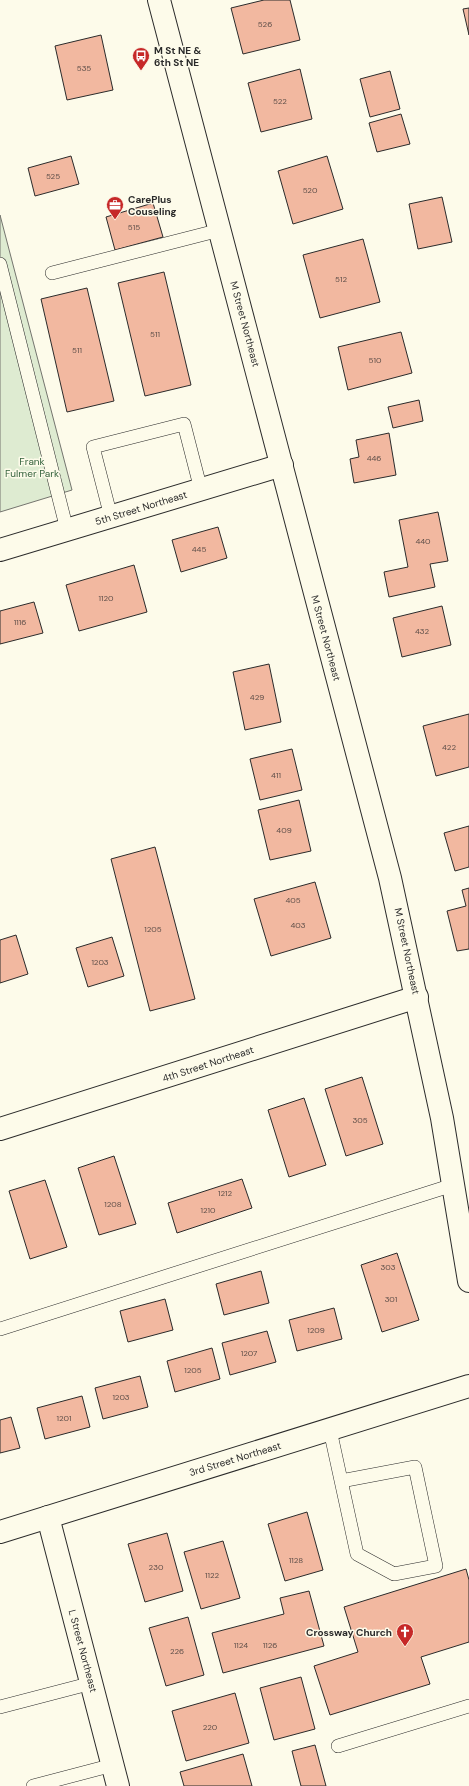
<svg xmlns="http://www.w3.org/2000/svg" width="469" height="1786" font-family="'DM Sans',sans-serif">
<rect width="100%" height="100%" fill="#fdfbea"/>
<polygon fill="#deebd1" stroke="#74746e" points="0,215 72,490 0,512"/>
<g fill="#f2b8a0" stroke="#2b2b2b">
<polygon points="264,0 290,0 300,40 243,54 231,8"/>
<polygon points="469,8 469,35 463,9"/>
<polygon points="101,35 113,90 67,100 55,46"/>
<polygon points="300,69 312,119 261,132 248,83"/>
<polygon points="390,71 400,109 370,117 360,79"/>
<polygon points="401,114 410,144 377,152 369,123"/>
<polygon points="71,156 79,184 35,196 28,168"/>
<polygon points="327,156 343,209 293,224 278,171"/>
<polygon points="442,197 452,242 418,249 409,204"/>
<polygon points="153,203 163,237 115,250 106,217"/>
<polygon points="363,239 380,302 320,318 303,255"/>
<polygon points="164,272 191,385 145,396 118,283"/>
<polygon points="87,288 114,401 67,412 41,299"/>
<polygon points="401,332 412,373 348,390 338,347"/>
<polygon points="419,400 423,421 393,428 388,407"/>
<polygon points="389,433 396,475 354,483 350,459 359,457 356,440"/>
<polygon points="438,512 448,561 430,564 435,587 389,597 384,572 408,567 399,520"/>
<polygon points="218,527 227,558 181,572 172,540"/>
<polygon points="134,565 147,612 79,631 66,585"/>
<polygon points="34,602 43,633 0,644 0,611"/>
<polygon points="442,606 451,645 402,657 393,618"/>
<polygon points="269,664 281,722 245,730 233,672"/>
<polygon points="469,714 469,767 436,776 423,726"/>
<polygon points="292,749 302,790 260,800 250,759"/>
<polygon points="299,800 311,851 270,860 258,810"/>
<polygon points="469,826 469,867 455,871 444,833"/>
<polygon points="155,847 195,999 150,1011 111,859"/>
<polygon points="315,882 331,938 271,956 254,899"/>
<polygon points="469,888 469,949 457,951 447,911 466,906 462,890"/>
<polygon points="16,935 28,974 0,983 0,940"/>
<polygon points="112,937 124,976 88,987 76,948"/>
<polygon points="362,1077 383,1144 346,1156 325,1089"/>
<polygon points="304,1098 326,1165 289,1177 268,1110"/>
<polygon points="114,1156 136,1224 99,1235 78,1168"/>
<polygon points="242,1179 252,1208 177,1233 168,1203"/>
<polygon points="45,1180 67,1247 30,1259 9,1191"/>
<polygon points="397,1253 419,1320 382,1332 361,1265"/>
<polygon points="261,1271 269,1303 224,1315 216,1284"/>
<polygon points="165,1299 173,1330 128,1342 120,1311"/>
<polygon points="334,1308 342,1339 297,1351 289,1320"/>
<polygon points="267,1331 276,1362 230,1375 222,1343"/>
<polygon points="212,1348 220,1379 175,1392 167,1361"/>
<polygon points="140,1376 148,1407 103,1419 95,1388"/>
<polygon points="82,1396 90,1427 45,1439 37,1408"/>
<polygon points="11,1417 20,1448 0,1453 0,1420"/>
<polygon points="307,1512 323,1570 285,1581 268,1524"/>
<polygon points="167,1533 183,1591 145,1602 128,1544"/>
<polygon points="223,1541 240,1598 201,1609 184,1552"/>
<polygon points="466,1569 469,1580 469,1642 421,1657 430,1684 330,1715 314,1666 358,1652 344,1607"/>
<polygon points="309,1591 324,1646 223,1673 212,1633 284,1614 280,1598"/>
<polygon points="188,1617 204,1675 166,1686 149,1628"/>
<polygon points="301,1677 315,1729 274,1740 260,1688"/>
<polygon points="235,1693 249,1743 186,1761 172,1711"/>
<polygon points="315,1745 326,1786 301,1786 292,1751"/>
<polygon points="243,1754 252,1786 184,1786 180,1772"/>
</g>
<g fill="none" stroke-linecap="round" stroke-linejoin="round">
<defs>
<g id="service">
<polyline points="0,264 67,530"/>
<polyline points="52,273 220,230"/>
<polyline points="111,517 93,447 184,424 201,490"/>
<polyline points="0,1329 453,1185"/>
<polyline points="330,1430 357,1554 394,1574 436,1566 415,1467 341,1481"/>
<polyline points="0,1707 92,1683"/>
<polyline points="338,1746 469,1706"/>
<polyline points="33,1786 113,1765"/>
</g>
<g id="minor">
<polyline points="0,550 282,465"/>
<polyline points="48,1517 118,1786"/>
<polyline points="0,1532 469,1386"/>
</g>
<polyline id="tertiary" points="0,1129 417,997"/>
<polyline id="secondary" points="159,0 390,878 442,1118 469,1281"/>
</defs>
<use href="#service" stroke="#2b2b2b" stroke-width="14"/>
<use href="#minor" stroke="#2b2b2b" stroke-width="24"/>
<use href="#tertiary" stroke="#2b2b2b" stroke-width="24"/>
<use href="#secondary" stroke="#2b2b2b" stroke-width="24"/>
<use href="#service" stroke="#fdfbea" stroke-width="13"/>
<use href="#minor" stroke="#fdfbea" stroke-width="22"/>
<use href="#tertiary" stroke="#fdfbea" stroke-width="22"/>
<use href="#secondary" stroke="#fdfbea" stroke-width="22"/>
</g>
<defs>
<symbol id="bus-pin" viewBox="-11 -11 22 30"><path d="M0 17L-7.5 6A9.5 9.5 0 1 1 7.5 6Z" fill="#c62828" stroke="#fdfbea"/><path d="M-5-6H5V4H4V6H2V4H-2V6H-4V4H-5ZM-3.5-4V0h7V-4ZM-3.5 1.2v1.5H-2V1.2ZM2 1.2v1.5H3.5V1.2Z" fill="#fff"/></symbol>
<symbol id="office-pin" viewBox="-11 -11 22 30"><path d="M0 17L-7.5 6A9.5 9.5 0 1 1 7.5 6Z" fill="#c62828" stroke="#fdfbea"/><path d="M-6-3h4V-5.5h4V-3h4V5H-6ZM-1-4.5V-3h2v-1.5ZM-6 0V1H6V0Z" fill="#fff"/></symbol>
<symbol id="church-pin" viewBox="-11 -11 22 30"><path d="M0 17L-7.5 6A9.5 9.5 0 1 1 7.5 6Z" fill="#c62828" stroke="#fdfbea"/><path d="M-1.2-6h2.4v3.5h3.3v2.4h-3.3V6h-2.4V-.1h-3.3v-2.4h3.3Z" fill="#fff"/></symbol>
</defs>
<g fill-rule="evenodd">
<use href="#bus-pin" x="131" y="46" width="20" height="27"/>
<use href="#office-pin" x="105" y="195" width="20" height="27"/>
<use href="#church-pin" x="395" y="1622" width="20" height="27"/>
</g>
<g text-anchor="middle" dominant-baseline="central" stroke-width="3" stroke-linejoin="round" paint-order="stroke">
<g font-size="8" fill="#5d4e48">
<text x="265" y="24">526</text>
<text x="84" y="68">535</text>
<text x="280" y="101">522</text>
<text x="53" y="176">525</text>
<text x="310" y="190">520</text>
<text x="134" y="227">515</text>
<text x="341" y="279">512</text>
<text x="155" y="334">511</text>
<text x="77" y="350">511</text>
<text x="375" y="360">510</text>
<text x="374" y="458">446</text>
<text x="423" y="541">440</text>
<text x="199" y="549">445</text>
<text x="106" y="598">1120</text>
<text x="20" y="622">1116</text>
<text x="422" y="631">432</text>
<text x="257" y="697">429</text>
<text x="449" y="747">422</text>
<text x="276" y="775">411</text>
<text x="284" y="830">409</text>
<text x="293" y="900">405</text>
<text x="298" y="925">403</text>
<text x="153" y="929">1205</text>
<text x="100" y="962">1203</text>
<text x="360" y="1120">305</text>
<text x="225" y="1193">1212</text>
<text x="113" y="1204">1208</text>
<text x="208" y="1210">1210</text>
<text x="388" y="1267">303</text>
<text x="391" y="1299">301</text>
<text x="316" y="1330">1209</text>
<text x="249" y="1353">1207</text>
<text x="193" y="1370">1205</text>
<text x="121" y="1397">1203</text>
<text x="64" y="1418">1201</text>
<text x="296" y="1560">1128</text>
<text x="156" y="1567">230</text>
<text x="212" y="1575">1122</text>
<text x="241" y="1645">1124</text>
<text x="270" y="1645">1126</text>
<text x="177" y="1651">226</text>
<text x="210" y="1727">220</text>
</g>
<g font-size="10" font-weight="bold" fill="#2b2b2b" stroke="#fdfbea" text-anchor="start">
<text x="154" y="50">M St NE &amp;<tspan x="154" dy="12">6th St NE</tspan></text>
<text x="128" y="199">CarePlus<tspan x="128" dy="12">Couseling</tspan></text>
<text x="392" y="1632" text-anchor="end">Crossway Church</text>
</g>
<g font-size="10" fill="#2b2b2b" stroke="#fdfbea">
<text transform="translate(245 324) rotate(75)">M Street Northeast</text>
<text transform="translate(141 508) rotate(-17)">5th Street Northeast</text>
<text transform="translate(326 638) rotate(75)">M Street Northeast</text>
<text transform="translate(407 951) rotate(78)">M Street Northeast</text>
<text transform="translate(208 1064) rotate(-18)">4th Street Northeast</text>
<text transform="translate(235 1459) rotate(-17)">3rd Street Northeast</text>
<text transform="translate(83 1651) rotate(75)">L Street Northeast</text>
</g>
<g font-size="10" fill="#34623c" stroke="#fdfbea">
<text x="32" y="461">Frank<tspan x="32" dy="12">Fulmer Park</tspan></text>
</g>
</g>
</svg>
